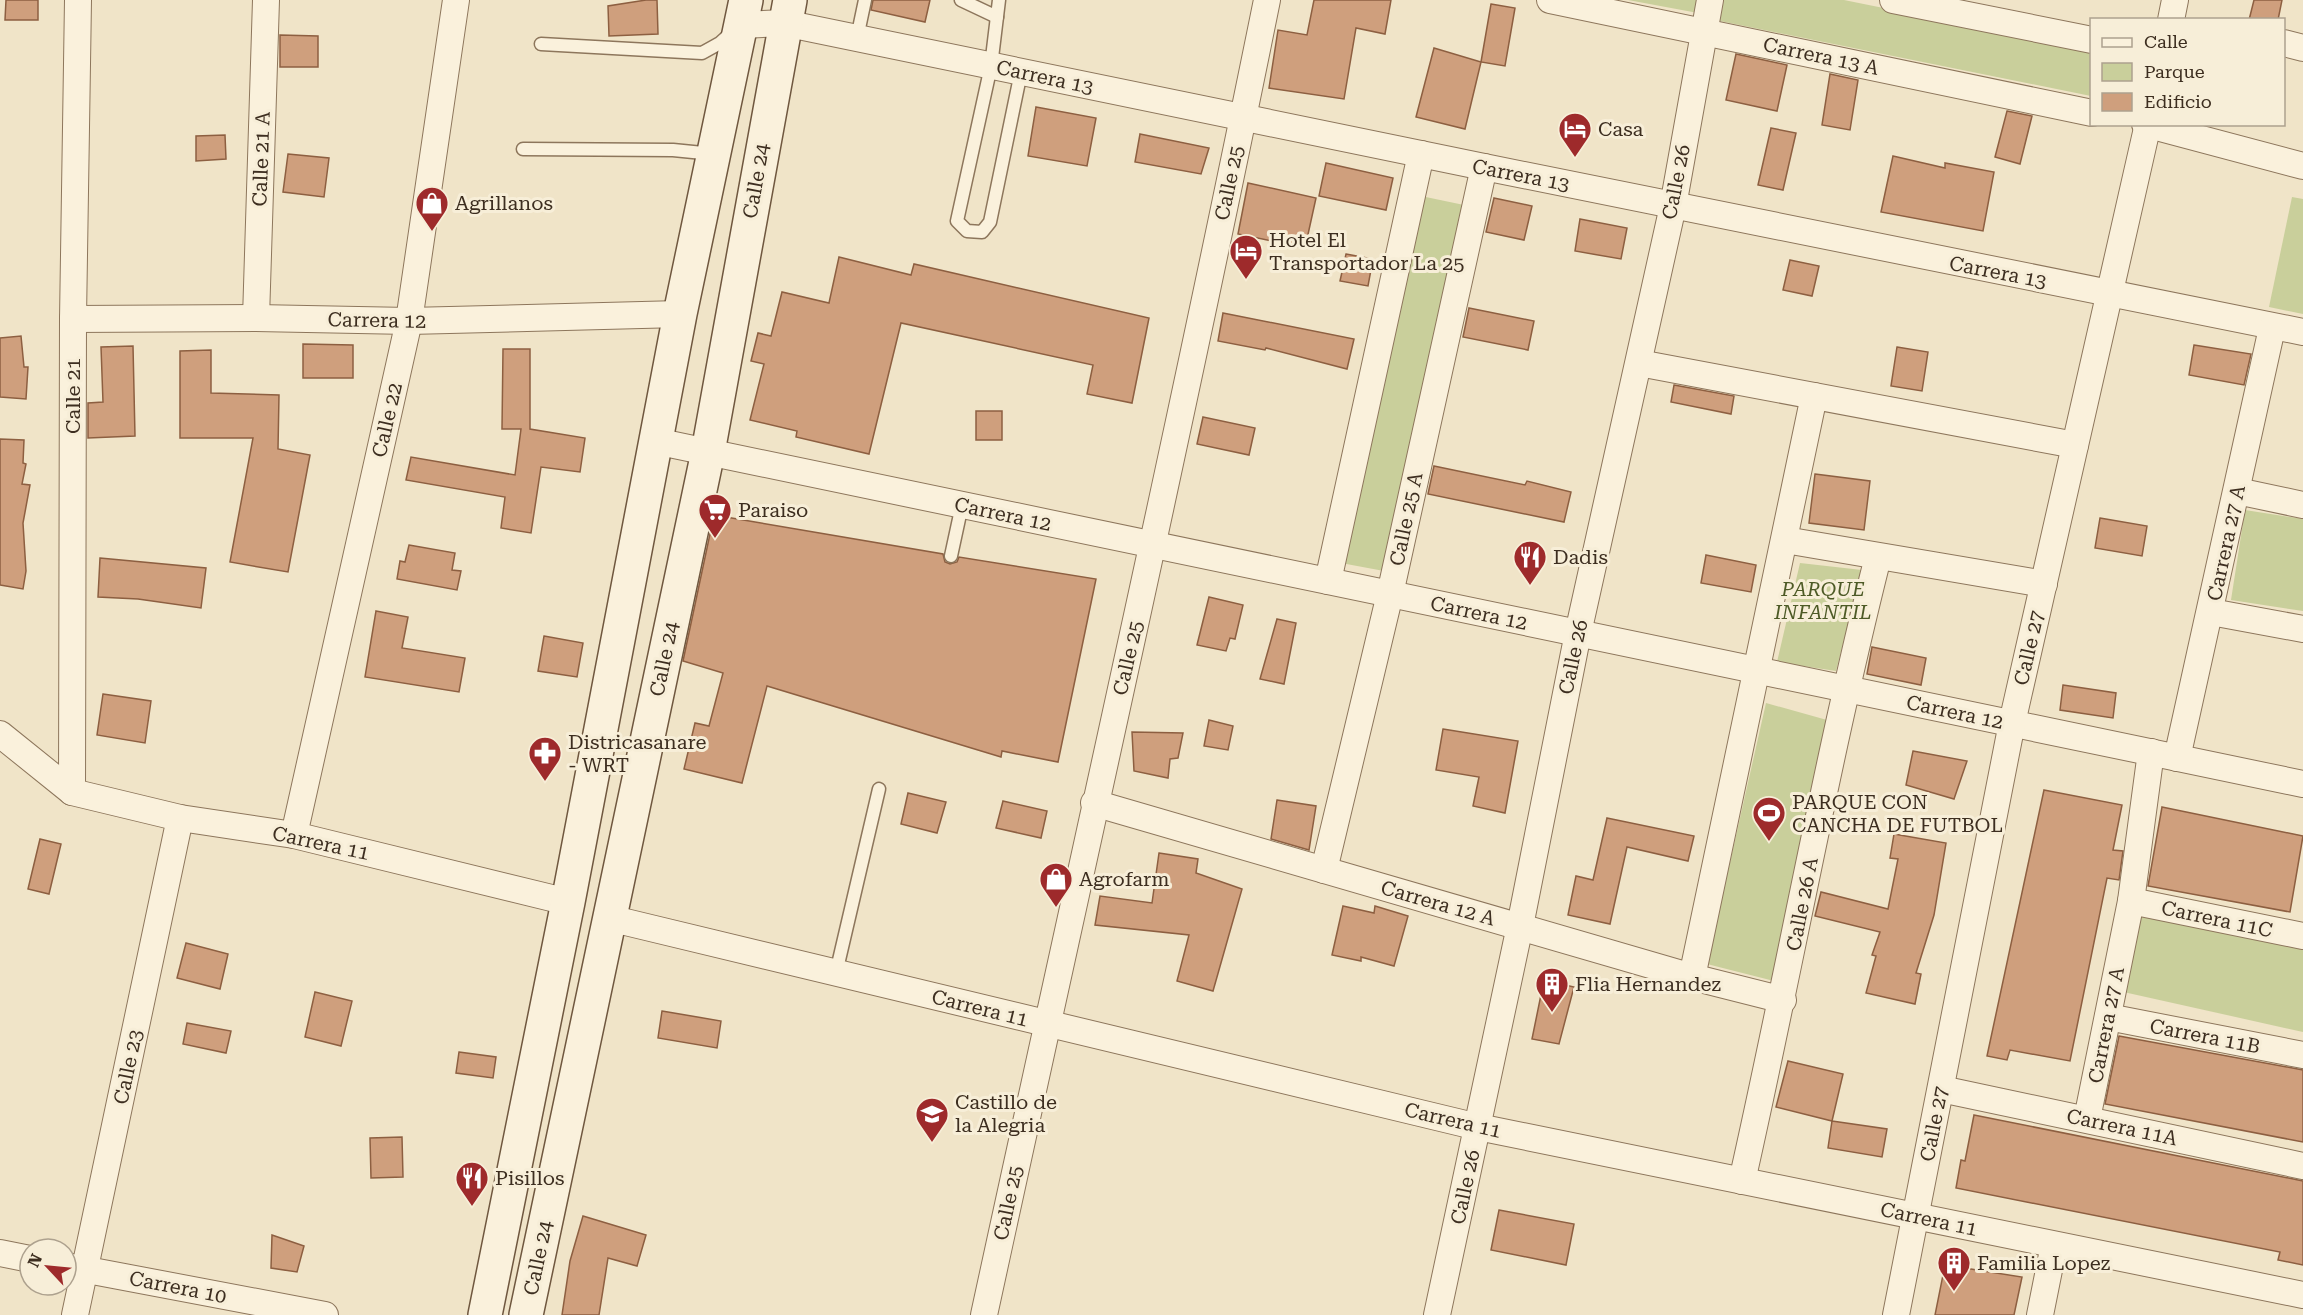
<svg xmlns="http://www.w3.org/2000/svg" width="2303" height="1315" font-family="'Roboto Serif',serif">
<rect width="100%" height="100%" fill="#f0e4c8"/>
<g fill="#c9cf9b">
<polygon points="1628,0 1701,0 1698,13"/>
<polygon points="1724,0 1844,0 2091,50 2091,96 1720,21"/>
<polygon points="1421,196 1464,205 1384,571 1341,563"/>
<polygon points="2292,197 2303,199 2303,314 2269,307"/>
<polygon points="2245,510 2303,519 2303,611 2231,600"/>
<polygon points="1800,563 1862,570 1836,671 1777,662"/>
<polygon points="1766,703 1827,720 1774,981 1707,964"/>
<polygon points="2133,911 2303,946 2303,1032 2119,991"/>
</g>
<g fill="#cf9f7d" stroke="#8d5f41" stroke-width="1.5">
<polygon points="6,0 38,0 38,20 5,20"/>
<polygon points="646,0 657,0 658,34 609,36 608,6"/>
<polygon points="873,0 930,0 925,22 871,10"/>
<polygon points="1314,0 1391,0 1385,34 1356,28 1344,99 1269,88 1278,30 1307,35"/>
<polygon points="2254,0 2282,0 2278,20 2249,20"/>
<polygon points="1491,4 1515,8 1505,66 1481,62"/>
<polygon points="280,35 318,36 318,67 280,67"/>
<polygon points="1434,48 1481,62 1465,129 1416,117"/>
<polygon points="1736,54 1787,65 1777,111 1726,100"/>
<polygon points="1830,74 1858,80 1850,130 1822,125"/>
<polygon points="1036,107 1096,118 1087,166 1028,156"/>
<polygon points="2007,111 2032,116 2020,164 1995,157"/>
<polygon points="1771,128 1796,133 1783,190 1758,185"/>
<polygon points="1140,134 1209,148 1201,174 1135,162"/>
<polygon points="225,135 226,159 196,161 196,136"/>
<polygon points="288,154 329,158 324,197 283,192"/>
<polygon points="1893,156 1945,168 1945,163 1994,172 1983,231 1881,212"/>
<polygon points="1326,163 1393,178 1386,210 1319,196"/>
<polygon points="1248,183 1316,198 1305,248 1238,234"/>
<polygon points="1494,198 1532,206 1524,240 1486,232"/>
<polygon points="1580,219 1627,228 1621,259 1575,251"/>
<polygon points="1346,254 1373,259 1368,286 1340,281"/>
<polygon points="839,257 911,275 914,264 1149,318 1132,403 1087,394 1093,365 901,323 869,454 796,437 797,431 750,420 764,364 751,361 758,333 771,336 782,292 829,303"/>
<polygon points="1790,260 1819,266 1812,296 1783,290"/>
<polygon points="1469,308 1534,321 1528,350 1463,337"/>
<polygon points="1223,313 1354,339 1347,369 1266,348 1265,350 1218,341"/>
<polygon points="21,336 24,367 28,367 26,399 0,397 0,338"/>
<polygon points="303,344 353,345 353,378 303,378"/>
<polygon points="2194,345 2251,354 2244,385 2189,375"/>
<polygon points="133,346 135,436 88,438 88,403 103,402 101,347"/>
<polygon points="1897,347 1928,352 1922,391 1891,386"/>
<polygon points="503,349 530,349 530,429 585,438 580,472 541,467 531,533 501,528 505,497 406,480 411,457 515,475 521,429 502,429"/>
<polygon points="211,350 211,393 279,395 278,449 310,455 288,572 230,562 253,438 180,438 180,351"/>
<polygon points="1674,385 1734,396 1731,414 1671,402"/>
<rect x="976" y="411" width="26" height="29"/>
<polygon points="1203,417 1255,428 1249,455 1197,444"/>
<polygon points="0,439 24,440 23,463 26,464 22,484 30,485 23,523 26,571 23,589 0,585"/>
<polygon points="1434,466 1525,485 1527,481 1571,492 1564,522 1428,494"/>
<polygon points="1815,474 1870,481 1864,530 1809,523"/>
<polygon points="714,515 943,554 945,562 950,564 957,562 959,557 1096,579 1058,762 1002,751 1001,757 767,686 742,783 684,769 695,723 709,726 723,673 683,661"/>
<polygon points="2100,518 2147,526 2142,556 2095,548"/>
<polygon points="409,545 455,553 452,570 461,571 457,590 397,579 400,561 405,562"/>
<polygon points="1706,555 1756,565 1751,592 1701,583"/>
<polygon points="100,558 206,568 201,608 138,599 98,597"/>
<polygon points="1209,597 1243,605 1235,639 1230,638 1226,651 1197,645"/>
<polygon points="376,611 408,617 402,648 465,658 459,692 365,677"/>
<polygon points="1277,619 1296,623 1284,684 1260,679"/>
<polygon points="544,636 583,643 577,677 538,671"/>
<polygon points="1872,647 1926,658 1921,685 1867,674"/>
<polygon points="2063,685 2116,693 2113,718 2060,710"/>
<polygon points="103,694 151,701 145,743 97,735"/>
<polygon points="1209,720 1233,726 1228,750 1204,746"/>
<polygon points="1443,729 1518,741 1505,813 1473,806 1479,777 1436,770"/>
<polygon points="1132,732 1183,733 1178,758 1170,759 1168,778 1134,771"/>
<polygon points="1913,751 1967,761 1954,799 1906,785"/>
<polygon points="2044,790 2122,805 2113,850 2123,851 2119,880 2107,878 2070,1061 2010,1050 2007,1060 1987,1056"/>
<polygon points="908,793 946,802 937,833 901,824"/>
<polygon points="1277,800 1316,806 1309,850 1271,839"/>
<polygon points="1003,801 1047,811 1041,838 996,828"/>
<polygon points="2162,807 2303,836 2290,912 2148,886"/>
<polygon points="1607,818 1694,836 1688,861 1627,847 1610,924 1568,915 1576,876 1593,880"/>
<polygon points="1894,834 1946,843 1934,915 1916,973 1921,974 1915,1004 1866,993 1876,956 1872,955 1880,932 1815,916 1821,892 1888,909 1898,859 1890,858"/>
<polygon points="40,839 61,844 49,894 28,889"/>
<polygon points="1159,853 1198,859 1196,873 1242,889 1213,991 1177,981 1189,935 1095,925 1100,896 1152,903"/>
<polygon points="1343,906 1374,913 1375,906 1408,916 1394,966 1361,957 1361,961 1332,955"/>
<polygon points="186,943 228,954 220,989 177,978"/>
<polygon points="1544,980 1574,987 1559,1044 1532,1039"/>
<polygon points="315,992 352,1001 341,1046 305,1037"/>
<polygon points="662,1011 721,1021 717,1048 658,1038"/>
<polygon points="187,1023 231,1031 226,1053 183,1044"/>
<polygon points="2119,1036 2303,1070 2303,1142 2105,1104"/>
<polygon points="459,1052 496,1057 493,1078 456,1073"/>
<polygon points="1788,1061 1843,1074 1832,1121 1776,1107"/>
<polygon points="1974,1115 2303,1181 2303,1265 2278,1260 2280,1252 1956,1188 1961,1160 1965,1161"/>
<polygon points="1832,1121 1887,1129 1882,1157 1828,1148"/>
<polygon points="402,1137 403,1177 371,1178 370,1138"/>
<polygon points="1499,1210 1574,1224 1566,1265 1491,1250"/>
<polygon points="583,1216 646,1235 637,1266 608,1258 599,1315 562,1315 570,1261"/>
<polygon points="272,1235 304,1246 297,1272 271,1268"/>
<polygon points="1945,1265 2022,1277 2014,1315 1935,1315"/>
</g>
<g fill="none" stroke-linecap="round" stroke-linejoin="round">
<defs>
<g id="lane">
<polyline points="961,0 997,17"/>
<polyline points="999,0 991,66 957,221 967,231 982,232 990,222 1021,72"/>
<polyline points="857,38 865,0"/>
<polyline points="541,44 702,53 720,43 731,33"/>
<polyline points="523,149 673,150 713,154"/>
<polyline points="951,556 962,505"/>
<polyline points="836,973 879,789"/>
</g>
<g id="street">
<polyline points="1550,0 2092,113"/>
<polyline points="1893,0 2092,40"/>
<polyline points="2171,20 2175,0"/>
<polyline points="740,25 784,23 1484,167 2303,332"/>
<polyline points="2284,43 2303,48"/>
<polyline points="2145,124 2303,166"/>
<polyline points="256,318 266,0"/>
<polyline points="73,319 256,318 409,321 680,314"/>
<polyline points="1639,363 2075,445"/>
<polyline points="655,441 2303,784"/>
<polyline points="2237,491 2303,505"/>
<polyline points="1785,540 2044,584"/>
<polyline points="1328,581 1421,154"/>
<polyline points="2211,612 2303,629"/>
<polyline points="0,734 72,792 180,818 294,835 568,902"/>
<polyline points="2177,758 2272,328"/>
<polyline points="72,792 73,319 78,0"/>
<polyline points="1094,803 1692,977 1783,1000"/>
<polyline points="294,835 409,321 456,0"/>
<polyline points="1324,870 1390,594 1484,167"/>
<polyline points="2131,901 2303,936"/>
<polyline points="609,918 1478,1127 2303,1295"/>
<polyline points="1692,977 1814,396"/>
<polyline points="2108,1017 2303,1055"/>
<polyline points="1941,1089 2303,1166"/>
<polyline points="2087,1119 2131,901 2151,752"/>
<path d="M1742 1181C1789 973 1826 763 1878 557"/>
<polyline points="0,1253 30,1259"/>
<polyline points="66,1266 325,1315"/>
<polyline points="75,1315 180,818"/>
<path d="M984 1315C1079 877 1178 440 1267 0"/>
<polyline points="1437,1315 1520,926 1578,633 1673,206 1710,0"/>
<polyline points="1896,1315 2012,723 2148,124"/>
<polyline points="2040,1315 2054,1245"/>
</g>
<g id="secondary">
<polyline points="485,1315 568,902 680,314 746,0"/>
<polyline points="526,1315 708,452 790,0"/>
</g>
</defs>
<use href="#lane" stroke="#8d765c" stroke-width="15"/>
<use href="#street" stroke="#8d765c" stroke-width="28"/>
<use href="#secondary" stroke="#6f573f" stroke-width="36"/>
<use href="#lane" stroke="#faf1dc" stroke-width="12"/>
<use href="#street" stroke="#faf1dc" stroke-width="26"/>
<use href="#secondary" stroke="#faf1dc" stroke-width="33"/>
</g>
<defs>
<symbol id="hotel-pin" viewBox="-11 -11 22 30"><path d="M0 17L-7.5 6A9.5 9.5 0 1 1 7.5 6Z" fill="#9e2a2b" stroke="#f7eed8"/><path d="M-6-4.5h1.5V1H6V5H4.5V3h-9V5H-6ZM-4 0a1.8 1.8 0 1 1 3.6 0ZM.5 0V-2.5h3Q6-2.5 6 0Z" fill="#fff"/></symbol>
<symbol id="shop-pin" viewBox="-11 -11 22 30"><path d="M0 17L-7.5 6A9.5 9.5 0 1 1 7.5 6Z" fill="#9e2a2b" stroke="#f7eed8"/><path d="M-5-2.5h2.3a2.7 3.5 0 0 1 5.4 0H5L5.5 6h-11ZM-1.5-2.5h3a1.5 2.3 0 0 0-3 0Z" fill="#fff"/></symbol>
<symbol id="supermarket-pin" viewBox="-11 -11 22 30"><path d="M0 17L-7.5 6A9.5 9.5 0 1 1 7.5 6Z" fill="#9e2a2b" stroke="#f7eed8"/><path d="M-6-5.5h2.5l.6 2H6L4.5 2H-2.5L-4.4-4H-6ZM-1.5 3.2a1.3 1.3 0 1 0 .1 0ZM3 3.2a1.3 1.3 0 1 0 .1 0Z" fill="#fff"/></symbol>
<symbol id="restaurant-pin" viewBox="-11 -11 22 30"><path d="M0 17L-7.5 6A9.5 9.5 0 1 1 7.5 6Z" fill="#9e2a2b" stroke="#f7eed8"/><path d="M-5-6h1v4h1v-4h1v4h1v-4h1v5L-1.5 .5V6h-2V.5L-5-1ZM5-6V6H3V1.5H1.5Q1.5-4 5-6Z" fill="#fff"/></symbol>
<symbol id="pharmacy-pin" viewBox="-11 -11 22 30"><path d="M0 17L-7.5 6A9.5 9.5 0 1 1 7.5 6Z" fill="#9e2a2b" stroke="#f7eed8"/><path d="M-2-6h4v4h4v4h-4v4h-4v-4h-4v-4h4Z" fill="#fff"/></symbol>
<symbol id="stadium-pin" viewBox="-11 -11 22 30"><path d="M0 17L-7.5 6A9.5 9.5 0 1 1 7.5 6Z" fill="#9e2a2b" stroke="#f7eed8"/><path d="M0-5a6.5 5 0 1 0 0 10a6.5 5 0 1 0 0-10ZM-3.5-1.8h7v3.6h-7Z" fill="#fff"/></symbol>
<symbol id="building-pin" viewBox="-11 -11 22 30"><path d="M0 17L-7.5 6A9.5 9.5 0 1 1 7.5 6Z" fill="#9e2a2b" stroke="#f7eed8"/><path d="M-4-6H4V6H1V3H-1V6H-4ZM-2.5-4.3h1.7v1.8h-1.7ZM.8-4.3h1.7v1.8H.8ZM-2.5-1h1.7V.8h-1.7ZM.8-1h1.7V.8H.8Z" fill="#fff"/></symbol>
<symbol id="school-pin" viewBox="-11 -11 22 30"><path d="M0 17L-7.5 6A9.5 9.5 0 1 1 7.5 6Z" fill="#9e2a2b" stroke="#f7eed8"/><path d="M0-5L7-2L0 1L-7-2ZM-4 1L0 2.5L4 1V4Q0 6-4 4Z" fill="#fff"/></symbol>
</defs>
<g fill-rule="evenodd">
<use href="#hotel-pin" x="1556" y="110" width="38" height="52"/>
<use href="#shop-pin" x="413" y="184" width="38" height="52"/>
<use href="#hotel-pin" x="1227" y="232" width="38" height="52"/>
<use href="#supermarket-pin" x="696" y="491" width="38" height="52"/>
<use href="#restaurant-pin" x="1511" y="538" width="38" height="52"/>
<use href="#pharmacy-pin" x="526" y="734" width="38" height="52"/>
<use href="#stadium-pin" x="1750" y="794" width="38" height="52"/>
<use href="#shop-pin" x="1037" y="860" width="38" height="52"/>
<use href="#building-pin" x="1533" y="965" width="38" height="52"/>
<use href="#school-pin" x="913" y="1095" width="38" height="52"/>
<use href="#restaurant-pin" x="453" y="1159" width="38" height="52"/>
<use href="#building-pin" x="1935" y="1244" width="38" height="52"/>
</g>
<g text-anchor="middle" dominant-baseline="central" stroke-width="6" stroke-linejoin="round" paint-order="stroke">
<g font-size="20" fill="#3d2e20" stroke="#f7eed8">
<text transform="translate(1821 56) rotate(12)">Carrera 13 A</text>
<text transform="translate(1045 77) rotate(12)">Carrera 13</text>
<text transform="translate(261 159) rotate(-88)">Calle 21 A</text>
<text transform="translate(1521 175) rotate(11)">Carrera 13</text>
<text transform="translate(756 181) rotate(-80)">Calle 24</text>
<text transform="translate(1676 182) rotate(-79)">Calle 26</text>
<text transform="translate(1229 183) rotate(-78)">Calle 25</text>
<text transform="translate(1998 272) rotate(11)">Carrera 13</text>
<text transform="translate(377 320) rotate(1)">Carrera 12</text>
<text transform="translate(73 396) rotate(-90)">Calle 21</text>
<text transform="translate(387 420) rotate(-77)">Calle 22</text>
<text transform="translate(1003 514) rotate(12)">Carrera 12</text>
<text transform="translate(1406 519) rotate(-78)">Calle 25 A</text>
<text transform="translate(2226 543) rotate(-78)">Carrera 27 A</text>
<text transform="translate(1479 613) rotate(12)">Carrera 12</text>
<text transform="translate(2029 648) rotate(-77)">Calle 27</text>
<text transform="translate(1573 657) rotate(-78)">Calle 26</text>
<text transform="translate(1128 658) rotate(-77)">Calle 25</text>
<text transform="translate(664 659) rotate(-78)">Calle 24</text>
<text transform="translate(1955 712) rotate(12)">Carrera 12</text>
<text transform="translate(321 843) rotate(12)">Carrera 11</text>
<text transform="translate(1438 903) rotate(16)">Carrera 12 A</text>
<text transform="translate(1802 904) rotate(-79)">Calle 26 A</text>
<text transform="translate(2217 919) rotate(12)">Carrera 11C</text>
<text transform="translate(980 1008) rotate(14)">Carrera 11</text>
<text transform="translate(2106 1025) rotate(-79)">Carrera 27 A</text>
<text transform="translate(2205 1036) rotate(11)">Carrera 11B</text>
<text transform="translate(128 1067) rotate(-78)">Calle 23</text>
<text transform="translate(1453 1120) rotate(13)">Carrera 11</text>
<text transform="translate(1934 1124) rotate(-79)">Calle 27</text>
<text transform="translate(2122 1127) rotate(12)">Carrera 11A</text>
<text transform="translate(1465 1187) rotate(-78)">Calle 26</text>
<text transform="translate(1008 1203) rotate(-78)">Calle 25</text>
<text transform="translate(1929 1219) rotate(12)">Carrera 11</text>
<text transform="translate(538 1258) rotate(-78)">Calle 24</text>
<text transform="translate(178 1287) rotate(11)">Carrera 10</text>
</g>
<g font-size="20" fill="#3d2e20" stroke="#f7eed8" text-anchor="start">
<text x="1598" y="129">Casa</text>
<text x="455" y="203">Agrillanos</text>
<text x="1269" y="240">Hotel El<tspan x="1269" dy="23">Transportador La 25</tspan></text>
<text x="738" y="510">Paraiso</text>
<text x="1553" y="557">Dadis</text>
<text x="568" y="742">Districasanare<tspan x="568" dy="23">- WRT</tspan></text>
<text x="1792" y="802">PARQUE CON<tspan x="1792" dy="23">CANCHA DE FUTBOL</tspan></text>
<text x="1079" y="879">Agrofarm</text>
<text x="1575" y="984">Flia Hernandez</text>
<text x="955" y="1102">Castillo de<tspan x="955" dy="23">la Alegria</tspan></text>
<text x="495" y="1178">Pisillos</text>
<text x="1977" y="1263">Familia Lopez</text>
</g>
<g font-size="20" font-style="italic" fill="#4d5a26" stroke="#f7eed8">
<text x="1823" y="589">PARQUE<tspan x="1823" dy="23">INFANTIL</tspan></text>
</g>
</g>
<rect x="2090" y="18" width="195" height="108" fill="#f7eed8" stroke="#ada18e" stroke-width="1.5"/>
<rect x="2102" y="38" width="30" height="9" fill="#faf1dc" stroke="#ada18e" stroke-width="1.5"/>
<text x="2144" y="48" font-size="18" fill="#3d2e20">Calle</text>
<rect x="2102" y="63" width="30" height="18" fill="#c9cf9b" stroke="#ada18e" stroke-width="1.5"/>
<text x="2144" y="78" font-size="18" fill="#3d2e20">Parque</text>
<rect x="2102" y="93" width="30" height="18" fill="#cf9f7d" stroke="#ada18e" stroke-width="1.5"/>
<text x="2144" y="108" font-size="18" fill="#3d2e20">Edificio</text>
<g transform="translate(48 1267) rotate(296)"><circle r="28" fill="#f7eed8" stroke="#ada18e" stroke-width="1.5"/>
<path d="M0-4.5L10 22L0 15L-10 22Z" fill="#9e2a2b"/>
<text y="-9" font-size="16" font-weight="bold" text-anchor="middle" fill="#3d2e20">N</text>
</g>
</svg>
